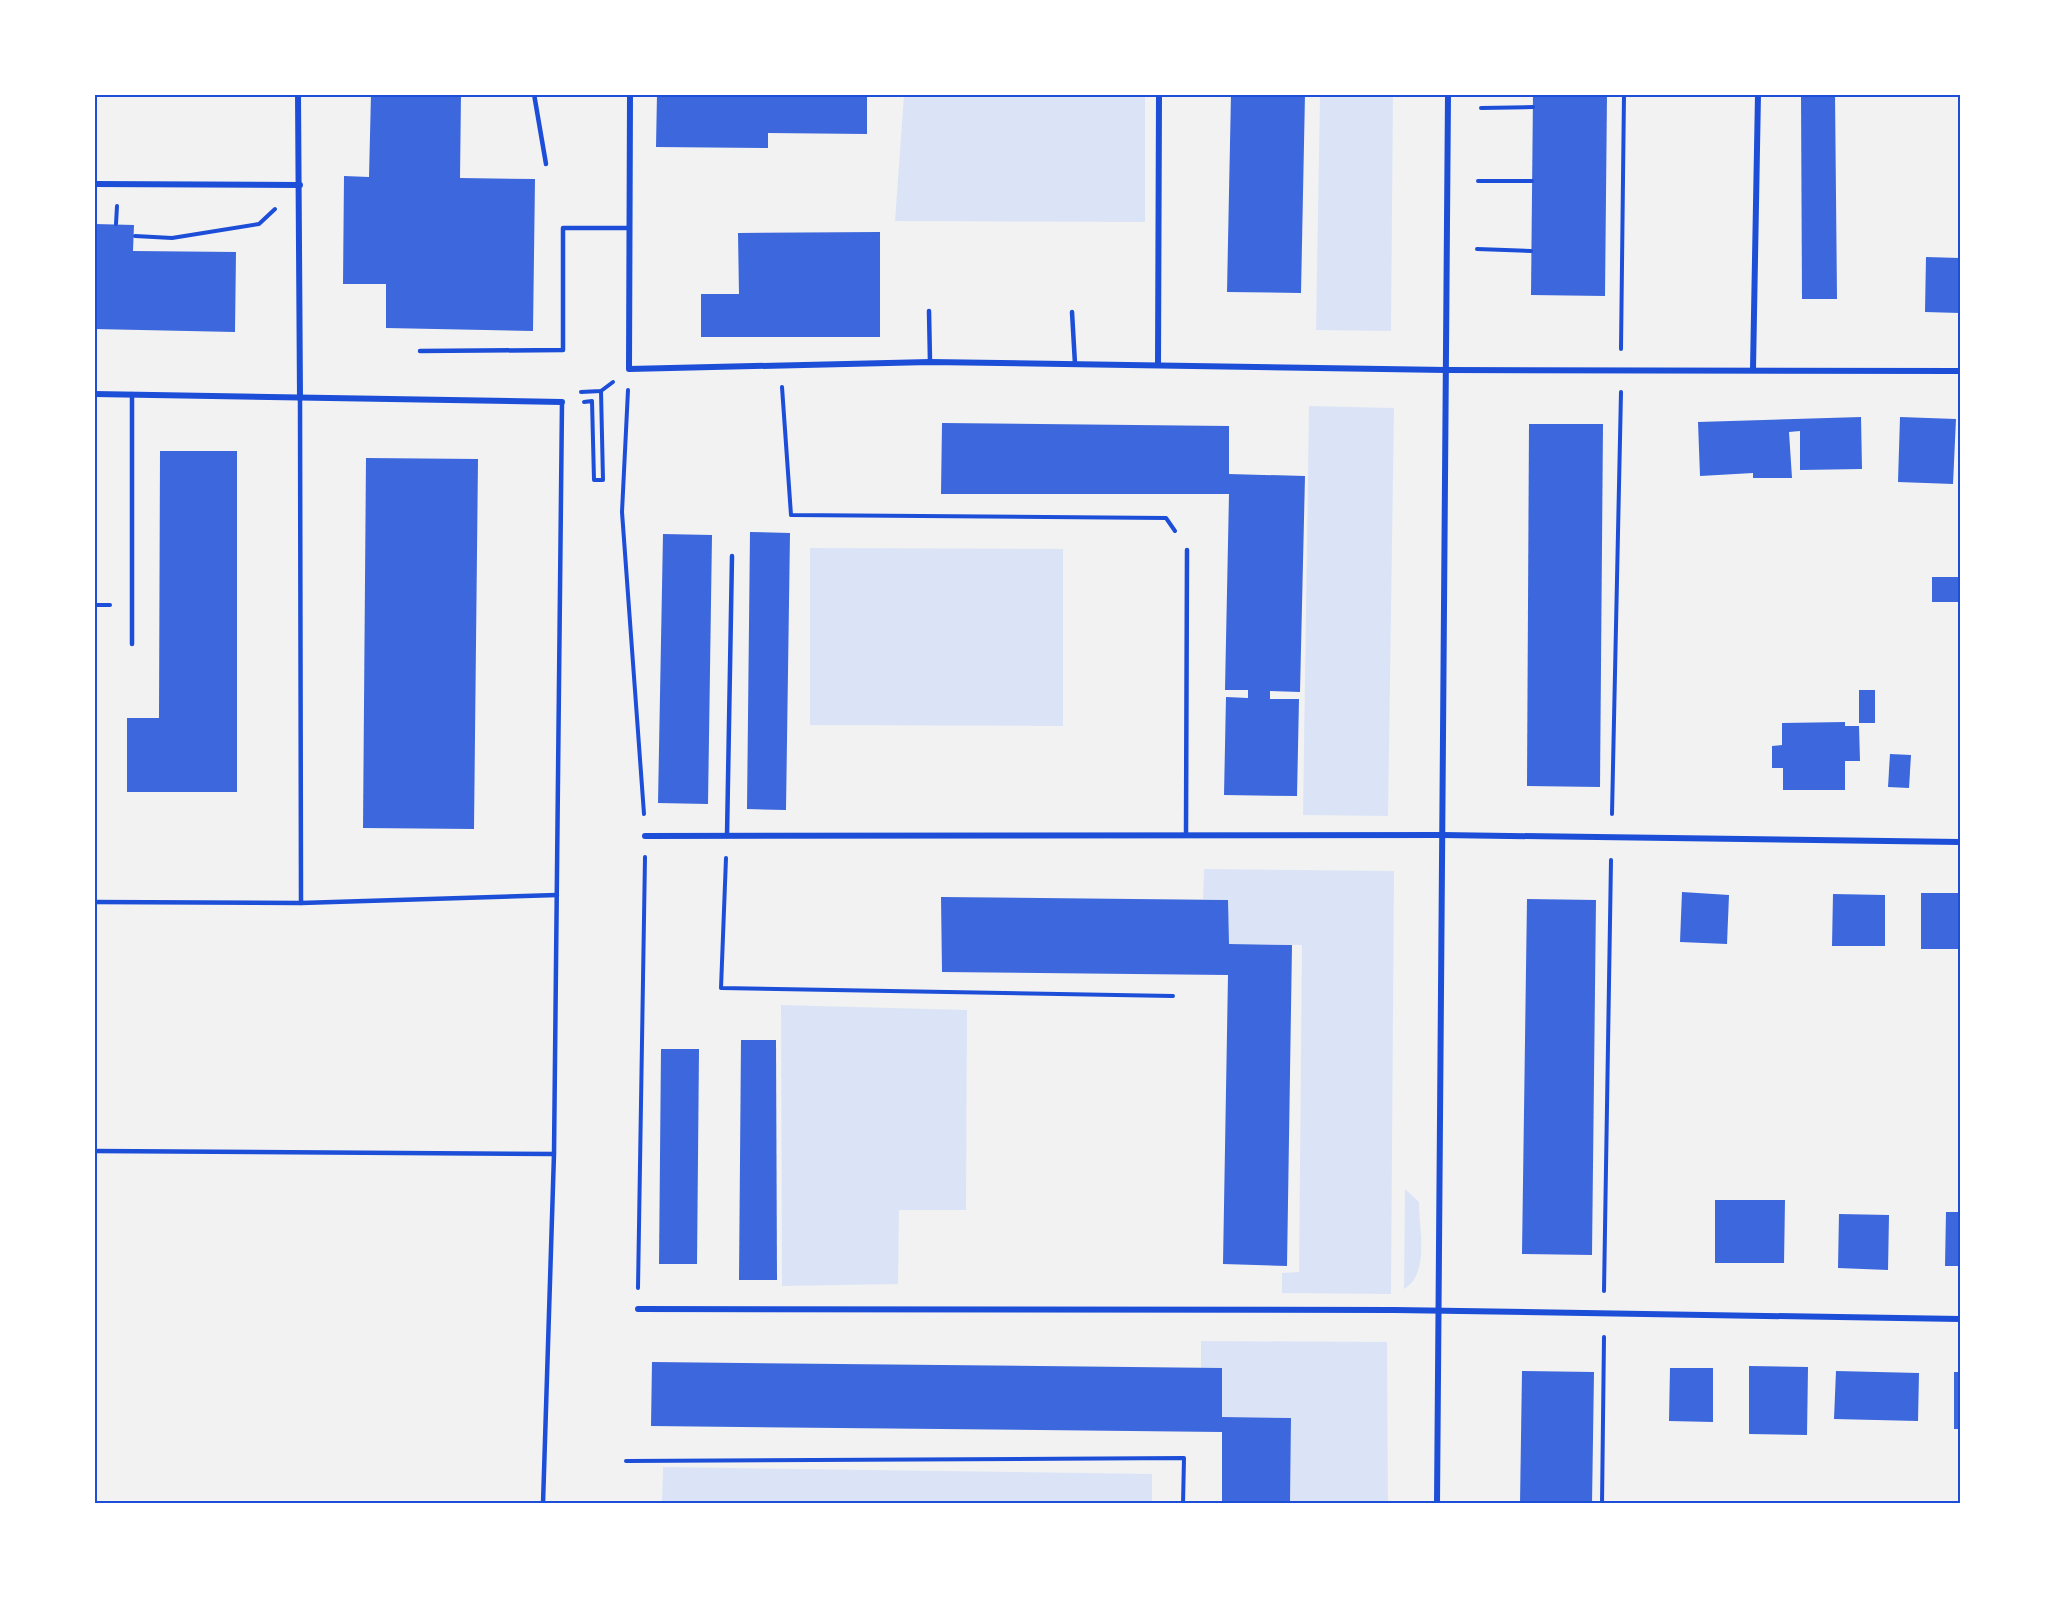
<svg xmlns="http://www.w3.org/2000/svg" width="2055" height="1598" font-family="Arial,sans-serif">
<rect width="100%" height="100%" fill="#f2f2f2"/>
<g fill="#dbe4f7">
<polygon points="904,95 1145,95 1145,222 895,221"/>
<polygon points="1320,95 1393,95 1391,331 1316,330"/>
<polygon points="1309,406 1394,408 1388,816 1303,815"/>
<polygon points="810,548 1063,549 1063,726 810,725"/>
<polygon points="1204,869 1394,871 1391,1294 1282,1293 1282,1273 1299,1272 1302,945 1228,944 1228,900 1203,899"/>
<polygon points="781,1005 967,1010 966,1210 899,1210 898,1284 782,1286"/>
<path d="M1405 1189 1419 1202C1419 1228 1430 1274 1404 1289Z"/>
<polygon points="1201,1341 1387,1342 1388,1503 1290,1503 1291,1418 1222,1417 1222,1369 1201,1368"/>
<polygon points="663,1467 1152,1474 1152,1503 662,1503"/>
</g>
<g fill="#3d67dc">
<polygon points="371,94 461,94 460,178 535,179 533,331 386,328 386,284 343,284 344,176 369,177"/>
<polygon points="657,94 867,94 867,134 768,133 768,148 656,147"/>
<polygon points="1231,94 1305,94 1301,293 1227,292"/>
<polygon points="1533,94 1607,94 1605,296 1531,295"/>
<polygon points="1801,94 1835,94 1837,299 1802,299"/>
<polygon points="95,224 134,225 133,251 236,252 235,332 94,329"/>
<polygon points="880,232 880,337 701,337 701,294 739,294 738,233"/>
<polygon points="1926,257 1960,258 1960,313 1925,312"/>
<polygon points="1861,417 1862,469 1800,470 1800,431 1789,432 1792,478 1753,478 1753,473 1700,476 1698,422"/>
<polygon points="1900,417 1956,419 1953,484 1898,482"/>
<polygon points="942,423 1229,426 1229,474 1305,476 1300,692 1270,691 1270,699 1299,699 1297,796 1224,795 1226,697 1248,698 1248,690 1225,690 1229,494 941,494"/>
<polygon points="1529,424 1603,424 1600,787 1527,786"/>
<polygon points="160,451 237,451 237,792 127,792 127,718 159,718"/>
<polygon points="366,458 478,459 474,829 363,828"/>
<polygon points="750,532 790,533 786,810 747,809"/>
<polygon points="663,534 712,535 708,804 658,803"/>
<rect x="1932" y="577" width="28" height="25"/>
<rect x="1859" y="690" width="16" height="33"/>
<polygon points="1845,722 1845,726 1859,726 1860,761 1845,761 1845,790 1783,790 1783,768 1772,768 1772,746 1782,745 1782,723"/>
<polygon points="1890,754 1911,755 1909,788 1888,787"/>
<polygon points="1682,892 1729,895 1727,944 1680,942"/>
<rect x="1921" y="893" width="39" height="56"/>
<polygon points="1833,894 1885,895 1885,946 1832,946"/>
<polygon points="941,897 1228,900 1229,944 1292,945 1287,1266 1223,1264 1228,975 942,972"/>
<polygon points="1527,899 1596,900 1592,1255 1522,1254"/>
<polygon points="741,1040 776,1040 777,1280 739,1280"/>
<polygon points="661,1049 699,1049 697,1264 659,1264"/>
<polygon points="1715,1200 1785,1200 1784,1263 1715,1263"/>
<polygon points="1946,1212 1960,1212 1960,1266 1945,1266"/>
<polygon points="1839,1214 1889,1215 1888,1270 1838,1268"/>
<polygon points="652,1362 1222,1368 1222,1417 1291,1418 1290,1504 1222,1504 1222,1432 651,1426"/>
<polygon points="1749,1366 1808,1367 1807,1435 1749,1434"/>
<polygon points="1670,1368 1713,1368 1713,1422 1669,1421"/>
<polygon points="1522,1371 1594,1372 1592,1504 1520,1504"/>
<polygon points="1836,1371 1919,1373 1918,1421 1834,1419"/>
<rect x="1954" y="1372" width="6" height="57"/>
</g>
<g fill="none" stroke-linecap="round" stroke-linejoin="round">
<g stroke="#1d4ed8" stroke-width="4">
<polyline points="1481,108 1533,107"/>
<polyline points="1478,181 1532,181"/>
<polyline points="116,224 117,206"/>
<polyline points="135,236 172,238 259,224 275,209"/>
<polyline points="1477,249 1531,251"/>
<polyline points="1621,349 1624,94"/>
<polyline points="782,387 791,515 1166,518 1175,531"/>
<polyline points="628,390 622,512 644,814"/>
<polyline points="581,392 601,391 613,382"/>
<polyline points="584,402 592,401 594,480 603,480 601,391"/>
<polyline points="94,605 110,605"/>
<polyline points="1612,814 1621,392"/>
<polyline points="726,858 721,988 1173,996"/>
<polyline points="638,1288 645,857"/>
<polyline points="1604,1291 1611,860"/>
<polyline points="626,1461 1184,1458 1183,1504"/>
<polyline points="1602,1504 1604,1337"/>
</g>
<g stroke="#1d4ed8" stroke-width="4.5">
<polyline points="534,94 546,164"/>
<polyline points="929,311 930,362"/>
<polyline points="1072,312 1075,364"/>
<polyline points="420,351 563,350 563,228 629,228"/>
<polyline points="300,398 301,903"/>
<polyline points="132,644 132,394"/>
<polyline points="1186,835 1187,550"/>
<polyline points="727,836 732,556"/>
<polyline points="94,902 301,903 557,895"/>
<polyline points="94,1151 554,1154 543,1504"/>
<polyline points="554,1154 562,402"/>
</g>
<g stroke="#1d4ed8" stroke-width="6">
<polyline points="298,94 300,398"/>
<polyline points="630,94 629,369 930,362 1446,370 1960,371"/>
<polyline points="94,184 300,185"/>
<polyline points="1158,365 1159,94"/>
<polyline points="1753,369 1758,94"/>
<polyline points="94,394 562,402"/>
<polyline points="645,836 1442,835 1960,842"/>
<polyline points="638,1309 1395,1310 1960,1319"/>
<polyline points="1437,1504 1448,94"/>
</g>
</g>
<rect width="2055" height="1598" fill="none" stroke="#ffffff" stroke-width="192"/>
<rect x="96" y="96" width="1863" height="1406" fill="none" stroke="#1d4ed8" stroke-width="2"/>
</svg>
